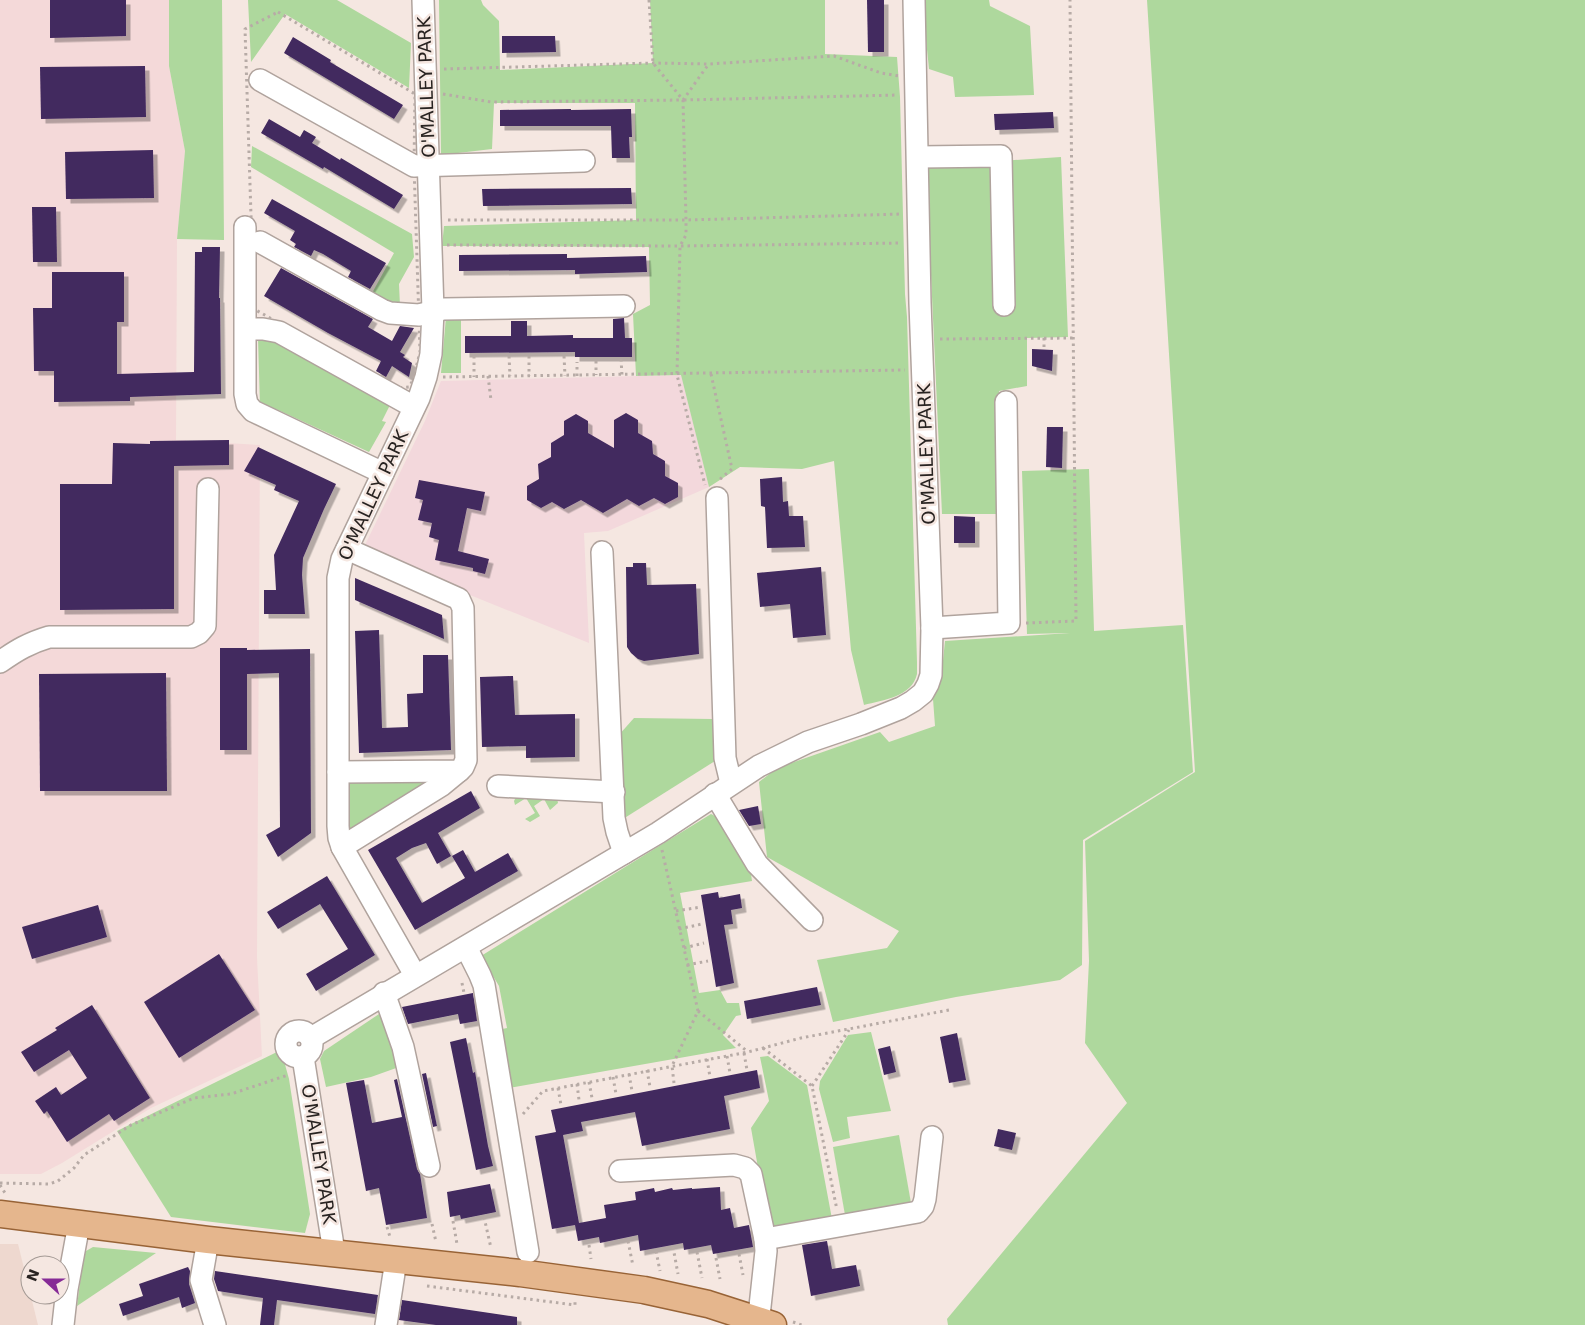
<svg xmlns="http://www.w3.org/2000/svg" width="1585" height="1325" font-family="'DejaVu Sans',sans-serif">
<defs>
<filter id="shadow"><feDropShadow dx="4.5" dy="4.5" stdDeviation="0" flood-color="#0004"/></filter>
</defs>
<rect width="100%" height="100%" fill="#f5e7e1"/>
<polygon fill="#eed8cf" points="0,1244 18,1244 38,1325 0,1325"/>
<polygon fill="#f4d9d9" points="0,0 169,0 169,66 185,151 177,239 176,440 260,445 257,958 262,1056 151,1108 62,1163 41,1174 0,1174"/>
<polygon fill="#f3d8dc" points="681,375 709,487 608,531 584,533 589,643 470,595 365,545 425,421 441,381"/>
<g fill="#aed89d">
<polygon points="169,0 222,0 224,240 177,239 185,151 169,66"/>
<polygon points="248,0 337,0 411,43 409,88 285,14 251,62"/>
<path d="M439 0H481L483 5 499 21 500 70 653 63 650 0H825V54L897 57 900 97 905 294 907 317 917 662C917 665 917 670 917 674 912 697 883 700 864 705L851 650 834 461 802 469 740 467 709 487 681 375 636 376 633 314 650 305 649 247 442 246 444 226 636 220 635 103H494L492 149 441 155Z"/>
<polygon points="922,0 989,0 990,6 1030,26 1034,95 955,97 953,77 929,69"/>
<polygon points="1147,0 1585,0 1585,1325 948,1325 947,1319 1127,1103 1085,1043 1089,961 1085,841 1195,772"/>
<polygon points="252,146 412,234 414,257 399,284 400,306 371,295 394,253 251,167"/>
<polygon points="1061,157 1068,337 1027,338 1027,386 999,391 1001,514 942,514 926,166"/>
<polygon points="461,316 461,373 441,373 446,317"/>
<polygon points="265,337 383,399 382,402 390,405 382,421 386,422 369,452 278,410 260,406 258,338"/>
<polygon points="1089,469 1094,631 1183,625 1193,772 1083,840 1082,965 1060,980 956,997 833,1022 817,960 887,948 899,931 767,857 759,782 777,768 880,732 889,742 935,726 933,699 941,680 945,641 1070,633 1027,634 1022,471"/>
<polygon points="634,718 713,719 715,761 623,819 618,736"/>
<polygon points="345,781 430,781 354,834 343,826"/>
<polygon points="516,797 557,798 558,803 550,810 544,799 534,806 540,816 530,822 525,819 535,813 526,798 515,805 514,801"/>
<polygon points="711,814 719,818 750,867 752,881 680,893 699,993 720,990 727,1003 739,1003 741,1015 736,1016 723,1035 736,1048 509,1088 498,1030 507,1028 499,986 481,956"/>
<polygon points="382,1012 399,1067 371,1077 326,1087 320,1059 324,1051"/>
<polygon points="871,1032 891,1111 847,1117 850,1138 833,1142 819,1089 820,1081 848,1035"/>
<polygon points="281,1050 289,1079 310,1214 305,1233 171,1217 117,1131"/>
<polygon points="768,1056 807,1085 832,1219 769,1230 751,1128 769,1101 760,1057"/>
<polygon points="899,1135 911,1203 845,1215 833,1147"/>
<polygon points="93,1247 156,1253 77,1306 83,1260 86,1251"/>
</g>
<g fill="#42295f" filter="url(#shadow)">
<polygon points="50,0 126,0 126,36 50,38"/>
<polygon points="867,0 884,0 884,52 868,52"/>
<polygon points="502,36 555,36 556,52 502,53"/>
<polygon points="293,37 331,60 330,62 403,105 394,119 284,53"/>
<polygon points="145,66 146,117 41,119 40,67"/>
<polygon points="571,109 571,110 631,109 632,137 629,137 630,158 612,158 611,126 500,126 500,110"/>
<polygon points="1053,112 1054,128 995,130 994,114"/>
<polygon points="269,119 300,137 304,130 316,137 312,143 340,160 341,158 403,195 394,209 324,167 323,169 261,133"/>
<polygon points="153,150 154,198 66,199 65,152"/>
<polygon points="631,188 632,204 483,206 482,189"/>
<polygon points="272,199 386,263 370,289 348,277 351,271 323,254 314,250 311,256 294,247 296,244 290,240 295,231 264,213"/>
<polygon points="32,207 56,207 57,262 33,262"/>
<polygon points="202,247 220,247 219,298 220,298 221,394 130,397 130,401 54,402 54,371 34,371 33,308 52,308 52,272 124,272 124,322 117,322 117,374 194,372 195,252 202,252"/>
<polygon points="567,254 567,258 646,256 647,272 575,274 575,270 459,271 459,255"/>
<polygon points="281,268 373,319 368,327 392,341 400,326 414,328 400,352 405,355 403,357 412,363 409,377 392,366 386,377 376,371 381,361 328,333 264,296"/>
<polygon points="624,318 625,338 632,338 632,357 575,357 575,352 465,353 465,336 511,336 511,321 527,321 527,336 573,335 573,338 613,338 613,319"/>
<polygon points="1032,349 1053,350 1052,371 1032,366"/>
<polygon points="626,413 638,420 638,433 652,441 653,454 665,461 665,476 678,483 678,497 665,504 654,498 639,506 627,499 603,513 581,500 564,509 552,502 541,508 527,500 527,486 539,479 538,464 551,457 551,443 564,435 564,421 576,414 588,421 588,433 614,448 614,420"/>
<polygon points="1047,427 1063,427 1062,468 1046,467"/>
<polygon points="229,440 229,465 174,466 174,609 60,610 60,484 112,484 113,443 150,444 150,441"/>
<polygon points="258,447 336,484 324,509 303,558 302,575 305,614 264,614 264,590 276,590 274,555 299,501 274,490 276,485 244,471"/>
<polygon points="782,477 783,502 788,501 789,516 803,516 805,547 767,548 765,507 761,506 760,479"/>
<polygon points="419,480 485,492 481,511 467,508 458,551 489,559 485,574 473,571 473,568 435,560 439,540 429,537 432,523 418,520 423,500 415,498"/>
<polygon points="954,516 975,517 975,543 954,543"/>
<polygon points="633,563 646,563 647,585 696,584 699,654 644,661 638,659 631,653 627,647 626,567 633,567"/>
<polygon points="821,567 826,635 793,638 790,604 760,607 757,573"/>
<polygon points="355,578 442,615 444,639 355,600"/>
<polygon points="379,630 382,728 408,727 407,694 423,693 423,655 448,655 451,750 359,753 355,631"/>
<polygon points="220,648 247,648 247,650 310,649 311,833 278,857 266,835 280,827 279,673 247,674 247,750 220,750"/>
<polygon points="166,673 167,791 40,791 39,674"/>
<polygon points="513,676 515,715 575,714 575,757 526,758 526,746 482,747 480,677"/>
<polygon points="471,791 480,808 438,833 451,856 437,864 426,843 412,848 396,858 422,903 465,878 452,856 463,850 475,872 508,853 518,871 415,930 368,850"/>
<polygon points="758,806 761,824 749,826 739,810"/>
<polygon points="327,876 375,955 316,991 306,974 348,949 320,904 278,929 267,912"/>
<polygon points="718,892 719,898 740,894 742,908 731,910 733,924 724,925 734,983 716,987 701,895"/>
<polygon points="98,905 107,937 32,959 22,927"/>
<polygon points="219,954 255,1010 179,1058 144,1002"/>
<polygon points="817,987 821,1005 747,1019 744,1001"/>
<polygon points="473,993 477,1021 460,1024 458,1014 408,1024 402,1007"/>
<polygon points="92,1005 150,1098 114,1121 109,1114 67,1142 47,1111 44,1114 35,1101 56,1087 61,1095 87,1078 69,1050 34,1072 21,1052 57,1030 55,1028"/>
<polygon points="957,1033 966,1080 949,1083 940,1037"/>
<polygon points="466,1038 473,1073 475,1072 488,1146 493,1166 476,1170 450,1042"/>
<polygon points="890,1046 896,1072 884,1075 878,1049"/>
<polygon points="757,1070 760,1088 724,1096 730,1129 642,1146 635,1112 581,1122 583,1131 563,1135 579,1223 606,1218 604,1205 636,1200 635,1192 654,1188 655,1192 672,1188 673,1190 692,1188 692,1189 720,1187 721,1210 730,1208 734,1228 749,1225 753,1247 713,1254 711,1245 684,1250 683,1243 640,1251 638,1235 600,1243 599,1237 578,1241 575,1225 552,1229 535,1136 556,1132 551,1110"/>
<polygon points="426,1073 437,1126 433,1127 422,1074"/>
<polygon points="397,1079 417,1169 420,1174 427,1218 386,1225 379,1188 366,1191 346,1083 364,1080 372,1123 402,1117 394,1080"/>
<polygon points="998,1129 1016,1133 1012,1150 994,1146"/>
<polygon points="490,1184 496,1212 461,1219 460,1215 450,1217 447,1192"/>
<polygon points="827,1241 832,1269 856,1265 860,1286 811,1296 802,1245"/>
<polygon points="188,1267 190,1271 189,1284 195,1303 182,1308 179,1297 123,1316 119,1304 143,1296 139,1284"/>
<polygon points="215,1271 378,1295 375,1314 277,1300 274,1325 260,1325 263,1298 218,1291 214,1279"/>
<polygon points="402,1300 517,1317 517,1325 436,1325 399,1320"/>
</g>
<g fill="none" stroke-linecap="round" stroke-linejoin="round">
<defs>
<g id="minor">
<polyline points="260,80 414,166 584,161"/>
<polyline points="918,157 1001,156 1004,305"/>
<polyline points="245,227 245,394 247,404 253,411 383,473"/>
<polyline points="260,242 382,310 390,313 419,315 443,309 624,306"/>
<polyline points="246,329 263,329 279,332 414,407"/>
<polyline points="717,498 725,758 731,783"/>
<polyline points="602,552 614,818 617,832 624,853"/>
<polyline points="932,628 1009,623 1006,402"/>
<path d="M0 662C17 650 29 643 49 637H191L199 633 205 626 208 489"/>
<polyline points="338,772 459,771 463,767 466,760 463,608 459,599 347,549"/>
<polyline points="498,786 614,792"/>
<polyline points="715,794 757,864 812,920"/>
<polyline points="342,847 442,785 459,771"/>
<polyline points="466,947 480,975 484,985 528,1252"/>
<polyline points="415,975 342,847 339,838 338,826 338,578 342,559 419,398 426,377 431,354 433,311 423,0"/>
<polyline points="384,993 403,1047 429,1166"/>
<circle cx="299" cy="1044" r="13"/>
<polyline points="311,1038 658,833 759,766 808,742 861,724 901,708 913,701 923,693 928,684 931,675 932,628 920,303 914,0"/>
<polyline points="303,1057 334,1252"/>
<polyline points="620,1171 734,1165 745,1168 751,1174 765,1239 766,1251 758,1325"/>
<polyline points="765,1239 918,1212 923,1206 925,1199 932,1137"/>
<polyline points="208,1240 201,1280 215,1325"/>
<polyline points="63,1325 67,1289 79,1224"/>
<polyline points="386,1325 396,1260"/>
</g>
<polyline id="major" points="0,1214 208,1240 520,1273 644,1290 708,1304 773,1325"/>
</defs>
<use href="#minor" stroke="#b0a39d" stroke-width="24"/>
<use href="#major" stroke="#986336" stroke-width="29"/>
<g stroke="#b7aba6" stroke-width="3" stroke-dasharray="2.5 4" stroke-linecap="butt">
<polyline points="649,0 653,63 683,100 686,220 686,235 680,246 677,375 705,485"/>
<polygon points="278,12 415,94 414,166 420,352 413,380 409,387 395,388 254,309 245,29"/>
<polyline points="444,69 653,63 709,64 834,56 881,73 899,76"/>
<polyline points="443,94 491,102 683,100 708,65"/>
<polyline points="684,100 898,95"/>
<polyline points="448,220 686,220 902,214"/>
<polyline points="447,245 680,246 901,243"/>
<polyline points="1044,338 1044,347"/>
<polyline points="940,339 1074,338"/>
<polyline points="474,356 474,377"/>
<polyline points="509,356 510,376"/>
<polyline points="529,356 529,376"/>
<polyline points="564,356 565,376"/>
<polyline points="621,359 622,375"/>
<polyline points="596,361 596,375"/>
<polyline points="711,374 732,469 719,480"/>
<polyline points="488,376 491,400"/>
<polyline points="577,376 577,362"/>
<polyline points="443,377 905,370"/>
<polyline points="1026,623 1076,621 1070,0"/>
<polyline points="662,850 698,1011 672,1066 674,1083"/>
<polyline points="676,911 701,907"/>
<polyline points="679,929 702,924"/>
<polyline points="684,948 704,943"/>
<polyline points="687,965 708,961"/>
<polyline points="462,983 464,993"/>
<polyline points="698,1011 748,1052"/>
<polyline points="763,1048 812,1086 837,1210"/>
<polyline points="744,1053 747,1070"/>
<polyline points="727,1056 730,1073"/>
<polyline points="707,1059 710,1077"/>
<polyline points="647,1070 650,1087"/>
<polyline points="629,1074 632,1091"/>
<polyline points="613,1077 616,1094"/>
<polyline points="589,1082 592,1098"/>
<polyline points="577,1084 579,1100"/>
<polyline points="812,1086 849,1030"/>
<polyline points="558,1088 561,1105"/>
<polyline points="523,1114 543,1091 748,1052 801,1038 949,1010"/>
<polyline points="0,1183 49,1184 58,1181 74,1168 84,1155 131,1125 194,1098 231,1094 288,1075"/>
<polyline points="0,1185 5,1193"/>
<polyline points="484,1217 491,1248"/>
<polyline points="453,1221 457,1244"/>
<polyline points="432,1224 436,1242"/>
<polyline points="387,1227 390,1237"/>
<polyline points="628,1241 633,1266"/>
<polyline points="589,1245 591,1259"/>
<polyline points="673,1247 678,1274"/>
<polyline points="656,1251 660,1271"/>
<polyline points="697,1252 702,1278"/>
<polyline points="739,1254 743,1275"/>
<polyline points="716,1258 720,1279"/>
<polyline points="427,1286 575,1305 575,1300"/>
<polyline points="793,1322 802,1325"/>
</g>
<use href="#minor" stroke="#fff" stroke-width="21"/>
<use href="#major" stroke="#e5b68d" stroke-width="26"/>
</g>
<g text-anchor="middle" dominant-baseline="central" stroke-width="5" stroke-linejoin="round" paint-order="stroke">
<g font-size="18" fill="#282321" stroke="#f5e7e1">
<text transform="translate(426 87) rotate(-92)">O'MALLEY PARK</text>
<text transform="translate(926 454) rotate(-92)">O'MALLEY PARK</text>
<text transform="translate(373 495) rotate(-65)">O'MALLEY PARK</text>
<text transform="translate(319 1154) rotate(81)">O'MALLEY PARK</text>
</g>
</g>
<g transform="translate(45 1280) rotate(291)"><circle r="24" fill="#f5e7e1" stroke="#a39994"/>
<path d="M0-4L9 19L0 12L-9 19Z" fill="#862b96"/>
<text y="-8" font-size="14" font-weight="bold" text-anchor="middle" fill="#282321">N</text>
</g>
</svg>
